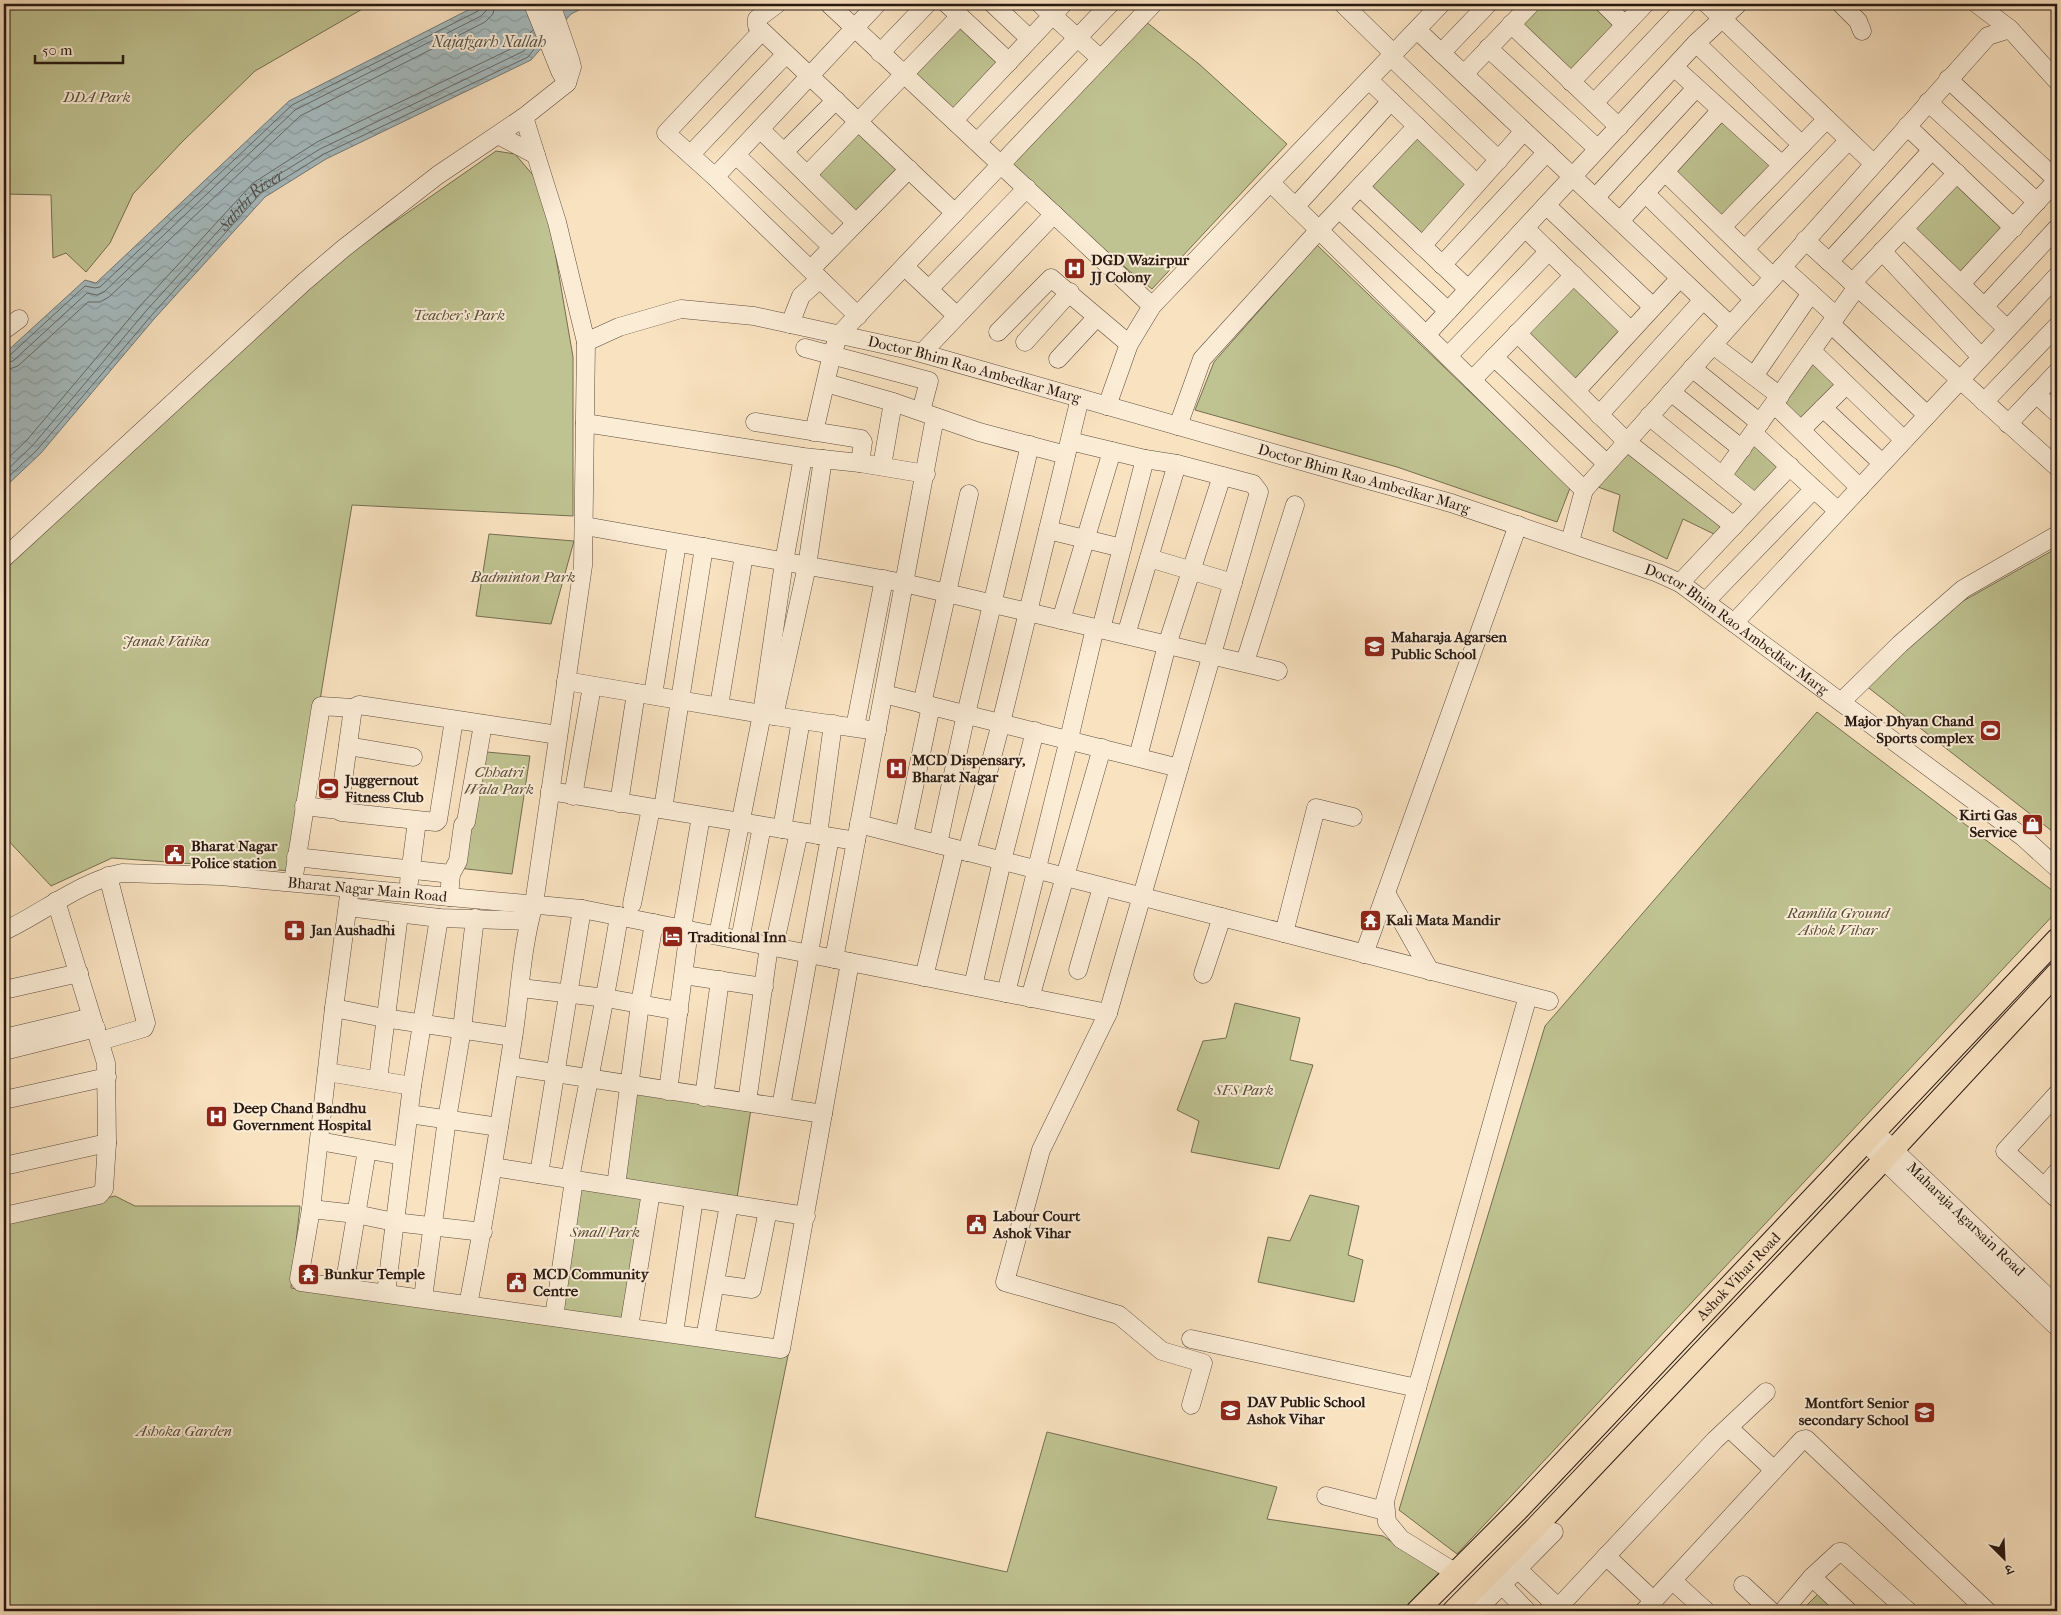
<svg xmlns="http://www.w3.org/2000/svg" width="2061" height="1615" font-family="'IM FELL French Canon','Noto Serif Devanagari',serif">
<defs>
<pattern id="water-waves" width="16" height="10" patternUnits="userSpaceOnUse" patternTransform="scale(1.25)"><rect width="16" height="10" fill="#a4babe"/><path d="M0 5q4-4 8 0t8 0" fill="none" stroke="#8d9fa2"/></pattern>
</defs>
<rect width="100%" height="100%" fill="#f9e2c0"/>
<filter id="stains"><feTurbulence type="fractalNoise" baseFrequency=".004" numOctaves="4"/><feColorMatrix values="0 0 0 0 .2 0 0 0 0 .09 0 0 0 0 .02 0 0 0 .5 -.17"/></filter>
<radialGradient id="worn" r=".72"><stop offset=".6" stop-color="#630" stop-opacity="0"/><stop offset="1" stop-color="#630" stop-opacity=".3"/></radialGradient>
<g fill="#bfc391" stroke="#746e52">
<polygon points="4,4 371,4 255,71 182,142 133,194 110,243 86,272 66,253 53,258 51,195 4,194"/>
<polygon points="1538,4 1597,4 1618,23 1569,74 1518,24"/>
<polygon points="957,21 1003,63 955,115 909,73"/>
<path d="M1145 21 1199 64 1287 144 1152 289C1102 251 1058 204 1011 163Z"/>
<polygon points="1723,120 1774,169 1725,219 1674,170"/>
<polygon points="859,126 904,167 856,219 811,178"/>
<polygon points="1419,136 1470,185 1421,235 1370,186"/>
<polygon points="496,151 515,154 544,188 573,357 573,516 352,505 292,871 112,858 51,886 4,836 4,570 344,257"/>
<polygon points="1957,179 2008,228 1959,279 1908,229"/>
<polygon points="1317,245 1570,488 1557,522 1397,467 1195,410 1214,362"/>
<polygon points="1572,283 1623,333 1574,383 1523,334"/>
<polygon points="1813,355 1844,385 1801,428 1777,404"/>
<polygon points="1753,436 1787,466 1754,501 1725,476"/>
<polygon points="1628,453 1725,526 1716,535 1683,519 1667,559 1613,531 1620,495 1598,487"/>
<polygon points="489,534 574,541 551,624 476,616"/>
<polygon points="2057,548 2057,835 1865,685 1940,614"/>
<polygon points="1817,712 2057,894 2057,911 1457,1554 1399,1510 1545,1026"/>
<polygon points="476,751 530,756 512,874 458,868"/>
<polygon points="1235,1003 1300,1018 1290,1060 1313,1065 1279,1169 1191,1152 1199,1121 1177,1110 1203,1041 1226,1038"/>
<polygon points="637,1091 751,1109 737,1198 623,1181"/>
<polygon points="580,1187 645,1196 621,1320 560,1312"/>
<polygon points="1310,1195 1359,1206 1348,1255 1363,1260 1354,1302 1258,1282 1268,1237 1290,1241"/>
<polygon points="115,1196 135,1206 300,1206 291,1288 789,1351 755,1517 1007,1572 1047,1432 1277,1487 1267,1519 1383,1536 1439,1573 1403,1611 4,1611 4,1222"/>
<polygon points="1818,1594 1836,1611 1801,1611"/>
</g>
<polygon fill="url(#water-waves)" stroke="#727a79" points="480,4 591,4 571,14 531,60 326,159 265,197 154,319 41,453 4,488 4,354 85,280 96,283 289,101"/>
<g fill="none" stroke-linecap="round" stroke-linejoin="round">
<g stroke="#666a68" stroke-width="1">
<polyline points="4,357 9,356 85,286 95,288 100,287 292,105 478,11 481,4"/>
<polyline points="4,363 13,361 87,293 97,295 104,292 295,110 481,16 486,11 488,4"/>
<polyline points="4,371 18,366 88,302 100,302 109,297 300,116 485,22 493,14 495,4"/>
<polyline points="4,462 27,440 140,306 253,183 317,142 519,45 533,30"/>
<path id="s1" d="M4 473 33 445 146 311 257 188 320 149 524 51 536 38"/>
<polyline points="4,481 37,450 151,316 261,193 324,154 528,57 538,44"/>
</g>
<polyline stroke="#727a79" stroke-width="4" points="2050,4 2057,11"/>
<defs>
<g id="minor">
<polyline points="533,4 560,71 567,83"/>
<polyline points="829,4 1152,306"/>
<polyline points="947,4 1009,62"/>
<polyline points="993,4 1030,39"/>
<polyline points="1040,4 1101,59"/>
<polyline points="1343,4 1394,54"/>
<polyline points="1604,4 1625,25"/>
<polyline points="1707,4 1874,164"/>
<polyline points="1841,4 1858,21 1862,31"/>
<polyline points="1977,4 2010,29"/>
<polyline points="1511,24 1619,127"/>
<polyline points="1417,30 1730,325"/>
<polyline points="762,31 757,26 757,19 777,4"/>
<polyline points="1696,43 1802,145"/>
<polyline points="1488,48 1598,149"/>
<polyline points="880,53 927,4"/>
<polyline points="1441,53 1488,4"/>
<polyline points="1391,57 1499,160"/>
<polyline points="1674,67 1782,165"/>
<polyline points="1464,74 1531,4"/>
<polyline points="1948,79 2057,180"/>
<polyline points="1369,80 1477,184"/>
<polyline points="1571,82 1645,4"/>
<polyline points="1928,102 2037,202"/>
<polyline points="1594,103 1688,4"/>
<polyline points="954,120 1063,4"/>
<polyline points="1907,126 2014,228"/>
<polyline points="760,129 856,223"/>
<polyline points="498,135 536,155"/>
<polyline points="977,142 1110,4"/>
<polyline points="784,152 836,100"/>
<polyline points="691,154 786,54"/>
<polyline points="736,155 832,247"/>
<polyline points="1665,172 1773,277"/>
<polyline points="807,175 960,16"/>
<polyline points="715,177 877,4"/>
<polyline points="1271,183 1584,490"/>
<polyline points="1360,187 1468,289"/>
<polyline points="1645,193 1753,299"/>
<polyline points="1595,198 1696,88"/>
<polyline points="1546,205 1653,307"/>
<polyline points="1295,207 1391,101"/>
<polyline points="1339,209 1448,311"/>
<polyline points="1620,221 1721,110"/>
<polyline points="1722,227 1827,119"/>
<polyline points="1525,228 1631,331"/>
<polyline points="1904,229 2007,329"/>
<polyline points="1805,240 2057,467"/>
<polyline points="1422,246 1524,131"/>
<polyline points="1745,249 1849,140"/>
<polyline points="1882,251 1981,357"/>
<polyline points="1829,262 1932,150"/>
<polyline points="1442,265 1547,152"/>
<polyline points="905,267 957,316"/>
<polyline points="1782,267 1836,316"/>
<polyline points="811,269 909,169"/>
<polyline points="1852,283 1957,173"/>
<polyline points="1961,284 2057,180"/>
<polyline points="929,289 1027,188"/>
<polyline points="1984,307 2057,228"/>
<polyline points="858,316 715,177 666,133 762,31 955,213"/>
<polyline points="790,324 801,296 820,279"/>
<polyline points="1831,324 1927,415"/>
<polyline points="4,330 19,319"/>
<polyline points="998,332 1051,278 1129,344"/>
<polyline points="1517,333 1627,442 1734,526"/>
<polyline points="1426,335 1696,43 1738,4"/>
<path id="s2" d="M586 342 619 327 681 309 754 316 914 351 1365 479 1451 503 1658 573 1680 583 2023 837 2057 868"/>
<polyline points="1025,342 1070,292"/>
<polyline points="1713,345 1780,396"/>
<polyline points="805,348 929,381 921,411"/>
<polyline points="1812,351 1904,440"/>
<polyline points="922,353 1054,214"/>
<polyline points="1448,356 1549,251"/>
<polyline points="1494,357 1607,464"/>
<polyline points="1058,359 1096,318"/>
<polyline points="1692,368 1760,423"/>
<polyline points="1754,376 1811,293"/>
<polyline points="1472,380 1574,275"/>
<polyline points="826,383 893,402 979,432 1066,455"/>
<polyline points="1576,391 1680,278"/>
<polyline points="1671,392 1742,449"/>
<polyline points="2036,394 2057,413"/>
<polyline points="1984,402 2057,326"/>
<polyline points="1774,404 1860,488"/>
<polyline points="1107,406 1129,344 1152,306 1441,4"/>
<polyline points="1823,408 1882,463"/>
<polyline points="1599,415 1703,300"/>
<polyline points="1649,416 1755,503"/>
<polyline points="755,422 861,439 863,442 860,463"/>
<polyline points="585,423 803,457 860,463 926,474"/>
<polyline points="2008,424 2057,372"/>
<polyline points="1178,426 1202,359 1319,230 1417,126"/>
<polyline points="1801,430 1846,385"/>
<polyline points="814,432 832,354 839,335 1153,4"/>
<polyline points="1753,433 1838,511"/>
<polyline points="1070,441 1145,459 1177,464 1253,484 1259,492 1108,1013 1041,1150 1005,1282 1119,1315 1162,1351 1203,1363 1191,1405"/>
<polyline points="882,466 893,402"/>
<polyline points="1722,476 1857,287"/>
<polyline points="585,526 904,583 1278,671"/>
<polyline points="1048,530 1122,548"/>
<polyline points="1570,542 1584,490 1988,36 2010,29 2057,81"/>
<polyline points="4,558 303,283 344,248 438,175 524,117 567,83 572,67 570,59 551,4"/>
<polyline points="1149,558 1233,583"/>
<polyline points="1680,583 1790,466"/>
<polyline points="1705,602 1814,489"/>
<polyline points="1061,620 1112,451"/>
<polyline points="1734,623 2057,276"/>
<polyline points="1101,629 1145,459"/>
<polyline points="1126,635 1177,464"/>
<polyline points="1245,662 1295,505"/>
<polyline points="566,681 774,716 877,731"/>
<polyline points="884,694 1179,768"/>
<polyline points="653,695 677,543"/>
<polyline points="1841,702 1900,644 1963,589 2057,535"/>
<polyline points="922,704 969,494"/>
<polyline points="719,706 744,555"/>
<polyline points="774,716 807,566 823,459"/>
<polyline points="454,720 438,820 436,822 341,812 339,810 353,708 359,705 558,735"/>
<polyline points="855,727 884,579"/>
<polyline points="348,746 413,757"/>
<polyline points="1138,757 1167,645 1222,476"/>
<polyline points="550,791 856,841"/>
<polyline points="573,796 592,686"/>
<polyline points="619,803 636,693"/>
<polyline points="304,806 339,810"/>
<polyline points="663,809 704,547"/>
<polyline points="859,824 1549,1001"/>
<polyline points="782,829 801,720"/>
<polyline points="818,835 833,724"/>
<polyline points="904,835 931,706"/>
<polyline points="938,844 966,714 1030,445"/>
<polyline points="967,852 1001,723 1080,398"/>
<polyline points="296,857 451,874"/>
<polyline points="293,882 321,706 353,708"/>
<polyline points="409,882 417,821"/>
<polyline points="350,888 334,1008 311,1209 299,1279 301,1282 781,1349 850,962"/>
<polyline points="1386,893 1430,971"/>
<polyline points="449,897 451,874 458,861 463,825 466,822 483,724"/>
<polyline points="632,904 651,808"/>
<polyline points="348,907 439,918 529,921"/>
<polyline points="682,928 701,816"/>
<path id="s3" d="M4 931C43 913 79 882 122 873L220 876 582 909 1108 1013"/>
<polyline points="1284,933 1316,808 1353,817"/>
<polyline points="718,935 762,714 784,562 803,457"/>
<polyline points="740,940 762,826"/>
<polyline points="774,947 799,832"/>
<polyline points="1364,954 1518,525"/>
<polyline points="834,959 935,417"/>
<polyline points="1078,970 1102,887"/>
<polyline points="1203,974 1222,917"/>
<polyline points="684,975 764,987"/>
<polyline points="924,977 955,849"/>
<polyline points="973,986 1002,861 1035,731"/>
<polyline points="521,988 606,998 679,1011"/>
<polyline points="4,990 79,973"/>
<polyline points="1006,993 1069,739 1095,628"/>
<polyline points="1030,998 1102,748"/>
<polyline points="334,1008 384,1018 513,1037"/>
<polyline points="4,1038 84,1019"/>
<polyline points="100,1041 144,1028 146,1023 108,876"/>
<polyline points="4,1051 96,1028"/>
<polyline points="509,1066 823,1114"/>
<polyline points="327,1072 412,1086"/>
<polyline points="378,1080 399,914"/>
<polyline points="668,1091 689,930"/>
<polyline points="2057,1094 2005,1151 2057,1199"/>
<polyline points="704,1097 720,980"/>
<polyline points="4,1100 107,1077"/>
<polyline points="747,1102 769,946"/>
<polyline points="781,1107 830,837"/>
<polyline points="409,1114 499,1127"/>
<path id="s4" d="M1875 1132 2057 1306"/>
<polyline points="319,1141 403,1156"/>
<polyline points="1865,1142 2057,1327"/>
<polyline points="4,1166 107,1143"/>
<polyline points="493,1167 806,1216"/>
<polyline points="539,1174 582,909"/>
<path d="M570 1179C586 1091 605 1004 619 916"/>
<polyline points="616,1186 640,1004 654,923"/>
<polyline points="2044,1187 2057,1172"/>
<polyline points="311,1209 356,1214 394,1222 483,1232"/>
<polyline points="4,1216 99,1195 104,1189 107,1143 106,1063 56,901"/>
<polyline points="715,1284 752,1289 768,1210"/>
<polyline points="344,1287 367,1150"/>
<polyline points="386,1293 412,1086 439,918"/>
<polyline points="423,1298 447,1119 462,1029 475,918"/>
<path d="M468 1305C486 1214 500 1123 514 1032 520 990 522 945 534 904L583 566 586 342 557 222 524 117"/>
<polyline points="554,1317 574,1180"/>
<polyline points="629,1327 651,1192"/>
<polyline points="674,1333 694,1199"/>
<polyline points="705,1338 729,1204"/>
<polyline points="1191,1339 1417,1388"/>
<polyline points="1729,1428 1774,1470"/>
<polyline points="1326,1496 1385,1511"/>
<polyline points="1606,1556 1654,1601"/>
<polyline points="1510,1562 1562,1611"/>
<polyline points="1456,1573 1401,1539 1387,1522 1385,1501 1528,996"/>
<polyline points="1812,1577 1848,1611"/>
<polyline points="1673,1581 1706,1611"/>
<polyline points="1502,1585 1527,1611"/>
<polyline points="1743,1585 1771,1611"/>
<polyline points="1476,1611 1554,1532"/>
<polyline points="1555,1611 1715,1440 1766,1392"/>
<polyline points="1644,1611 1802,1440 1806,1439 1987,1611"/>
<polyline points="1783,1611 1812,1577 1839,1552 1842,1552 1908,1611"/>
</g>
<g id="major">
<path id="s5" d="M1417 1611 1518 1510 2057 939"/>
<polyline points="1453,1611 1536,1527 1893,1150 2057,973"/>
</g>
</defs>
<use href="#minor" stroke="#5c4b3e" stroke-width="19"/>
<use href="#major" stroke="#281912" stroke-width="23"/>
<use href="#minor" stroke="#fbecd6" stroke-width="18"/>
<use href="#major" stroke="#f9e2c0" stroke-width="21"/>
</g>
<defs>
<symbol id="hospital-square" viewBox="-11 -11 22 22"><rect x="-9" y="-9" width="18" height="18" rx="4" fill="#8f2418" stroke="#fbecd6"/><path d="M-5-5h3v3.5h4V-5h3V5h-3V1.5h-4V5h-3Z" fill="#fff"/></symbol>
<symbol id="school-square" viewBox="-11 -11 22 22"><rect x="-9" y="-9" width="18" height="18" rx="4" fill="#8f2418" stroke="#fbecd6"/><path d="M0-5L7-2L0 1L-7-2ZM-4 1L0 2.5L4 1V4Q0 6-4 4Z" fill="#fff"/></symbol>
<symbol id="stadium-square" viewBox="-11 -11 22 22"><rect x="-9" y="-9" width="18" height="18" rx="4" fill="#8f2418" stroke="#fbecd6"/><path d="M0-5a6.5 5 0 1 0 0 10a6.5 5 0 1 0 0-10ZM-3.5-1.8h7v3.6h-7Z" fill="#fff"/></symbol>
<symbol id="shop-square" viewBox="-11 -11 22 22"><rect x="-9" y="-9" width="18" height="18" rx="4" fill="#8f2418" stroke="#fbecd6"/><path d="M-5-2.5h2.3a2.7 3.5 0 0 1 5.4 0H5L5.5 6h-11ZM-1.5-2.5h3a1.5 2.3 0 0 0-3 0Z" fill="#fff"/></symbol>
<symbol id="civic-square" viewBox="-11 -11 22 22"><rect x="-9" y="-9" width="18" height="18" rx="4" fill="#8f2418" stroke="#fbecd6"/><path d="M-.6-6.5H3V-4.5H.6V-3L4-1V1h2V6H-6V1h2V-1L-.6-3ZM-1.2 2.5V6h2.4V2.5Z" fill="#fff"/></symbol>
<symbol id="temple-square" viewBox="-11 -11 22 22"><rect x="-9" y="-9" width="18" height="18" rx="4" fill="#8f2418" stroke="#fbecd6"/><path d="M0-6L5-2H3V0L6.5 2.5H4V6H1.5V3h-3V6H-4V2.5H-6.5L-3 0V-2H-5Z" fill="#fff"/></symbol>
<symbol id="pharmacy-square" viewBox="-11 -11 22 22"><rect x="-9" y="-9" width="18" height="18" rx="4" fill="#8f2418" stroke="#fbecd6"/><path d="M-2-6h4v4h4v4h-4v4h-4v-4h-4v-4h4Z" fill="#fff"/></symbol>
<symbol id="hotel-square" viewBox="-11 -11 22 22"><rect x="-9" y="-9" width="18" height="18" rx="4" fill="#8f2418" stroke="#fbecd6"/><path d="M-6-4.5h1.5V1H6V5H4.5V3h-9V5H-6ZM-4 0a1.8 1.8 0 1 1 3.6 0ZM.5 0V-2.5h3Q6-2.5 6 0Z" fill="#fff"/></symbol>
</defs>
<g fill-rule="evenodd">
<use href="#hospital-square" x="1062" y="256" width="25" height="25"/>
<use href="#school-square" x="1362" y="634" width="25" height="25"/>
<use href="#stadium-square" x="1978" y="718" width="25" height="25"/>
<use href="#hospital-square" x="884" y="756" width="25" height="25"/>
<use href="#stadium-square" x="316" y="776" width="25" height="25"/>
<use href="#shop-square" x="2020" y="812" width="25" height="25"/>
<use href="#civic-square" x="162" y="842" width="25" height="25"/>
<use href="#temple-square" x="1358" y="908" width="25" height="25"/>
<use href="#pharmacy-square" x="282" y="918" width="25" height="25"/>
<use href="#hotel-square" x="660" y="924" width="25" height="25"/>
<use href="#hospital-square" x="204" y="1104" width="25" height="25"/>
<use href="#civic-square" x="964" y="1212" width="25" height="25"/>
<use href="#temple-square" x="296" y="1262" width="25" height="25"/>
<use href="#civic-square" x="504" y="1270" width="25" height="25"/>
<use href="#school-square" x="1218" y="1398" width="25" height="25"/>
<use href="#school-square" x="1912" y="1400" width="25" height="25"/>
</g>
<g text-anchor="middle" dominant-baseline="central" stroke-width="4" stroke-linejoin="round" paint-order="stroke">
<g font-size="15" font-style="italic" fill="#554c38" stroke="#fbecd6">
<text x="97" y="97">DDA Park</text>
<text x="459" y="315">Teacher's Park</text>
<text x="523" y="577">Badminton Park</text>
<text x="166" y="641">Janak Vatika</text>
<text x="499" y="772">Chhatri<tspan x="499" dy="17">Wala Park</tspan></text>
<text x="1838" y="913">Ramlila Ground<tspan x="1838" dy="17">Ashok Vihar</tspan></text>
<text x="1244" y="1090">SFS Park</text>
<text x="605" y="1232">Small Park</text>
<text x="184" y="1431">Ashoka Garden</text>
</g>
<g font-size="15" font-weight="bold" fill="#281912" stroke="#fbecd6" text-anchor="start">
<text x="1091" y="260">DGD Wazirpur<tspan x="1091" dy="17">JJ Colony</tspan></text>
<text x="1391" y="637">Maharaja Agarsen<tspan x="1391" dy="17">Public School</tspan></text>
<text x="1974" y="721" text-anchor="end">Major Dhyan Chand<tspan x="1974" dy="17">Sports complex</tspan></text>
<text x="912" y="760">MCD Dispensary,<tspan x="912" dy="17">Bharat Nagar</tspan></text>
<text x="345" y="780">Juggernout<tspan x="345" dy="17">Fitness Club</tspan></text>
<text x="2017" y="815" text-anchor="end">Kirti Gas<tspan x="2017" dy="17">Service</tspan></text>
<text x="191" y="846">Bharat Nagar<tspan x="191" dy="17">Police station</tspan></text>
<text x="1386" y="920">Kali Mata Mandir</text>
<text x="311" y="930">Jan Aushadhi</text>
<text x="688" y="937">Traditional Inn</text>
<text x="233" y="1108">Deep Chand Bandhu<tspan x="233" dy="17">Government Hospital</tspan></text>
<text x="993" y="1216">Labour Court<tspan x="993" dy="17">Ashok Vihar</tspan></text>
<text x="324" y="1274">Bunkur Temple</text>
<text x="533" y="1274">MCD Community<tspan x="533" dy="17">Centre</tspan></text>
<text x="1247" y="1402">DAV Public School<tspan x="1247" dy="17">Ashok Vihar</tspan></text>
<text x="1909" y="1403" text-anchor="end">Montfort Senior<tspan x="1909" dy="17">secondary School</tspan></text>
</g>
<g font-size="15" fill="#281912" stroke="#fbecd6">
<text stroke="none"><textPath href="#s2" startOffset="401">Doctor Bhim Rao Ambedkar Marg</textPath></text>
<text stroke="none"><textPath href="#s2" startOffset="806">Doctor Bhim Rao Ambedkar Marg</textPath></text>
<text stroke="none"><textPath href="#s2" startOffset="1211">Doctor Bhim Rao Ambedkar Marg</textPath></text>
<text stroke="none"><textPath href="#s3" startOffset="378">Bharat Nagar Main Road</textPath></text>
<text stroke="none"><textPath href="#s4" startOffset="126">Maharaja Agarsain Road</textPath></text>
<text stroke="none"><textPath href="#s5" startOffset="464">Ashok Vihar Road</textPath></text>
</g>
<g font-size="16" font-style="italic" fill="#53514e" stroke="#fbecd6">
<text x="489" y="41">Najafgarh Nallah</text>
<text stroke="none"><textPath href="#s1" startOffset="369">Sahibi River</textPath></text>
</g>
</g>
<rect width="2061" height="1615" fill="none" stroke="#f9e2c0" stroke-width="20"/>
<rect x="5" y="5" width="2051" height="1605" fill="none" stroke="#281912" stroke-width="2.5"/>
<rect x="10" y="10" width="2041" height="1595" fill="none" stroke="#281912"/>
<g transform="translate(2004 1558) rotate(156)" stroke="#fbecd6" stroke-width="4" paint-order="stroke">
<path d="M0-4L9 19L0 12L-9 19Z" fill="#281912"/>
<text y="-8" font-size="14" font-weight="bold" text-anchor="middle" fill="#281912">उ</text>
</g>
<path d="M35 55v8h88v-8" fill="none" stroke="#281912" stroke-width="2.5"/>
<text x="42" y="55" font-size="15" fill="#281912" stroke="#fbecd6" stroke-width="4" paint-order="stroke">50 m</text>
<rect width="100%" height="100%" filter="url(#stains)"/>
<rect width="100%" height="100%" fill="url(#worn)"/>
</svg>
